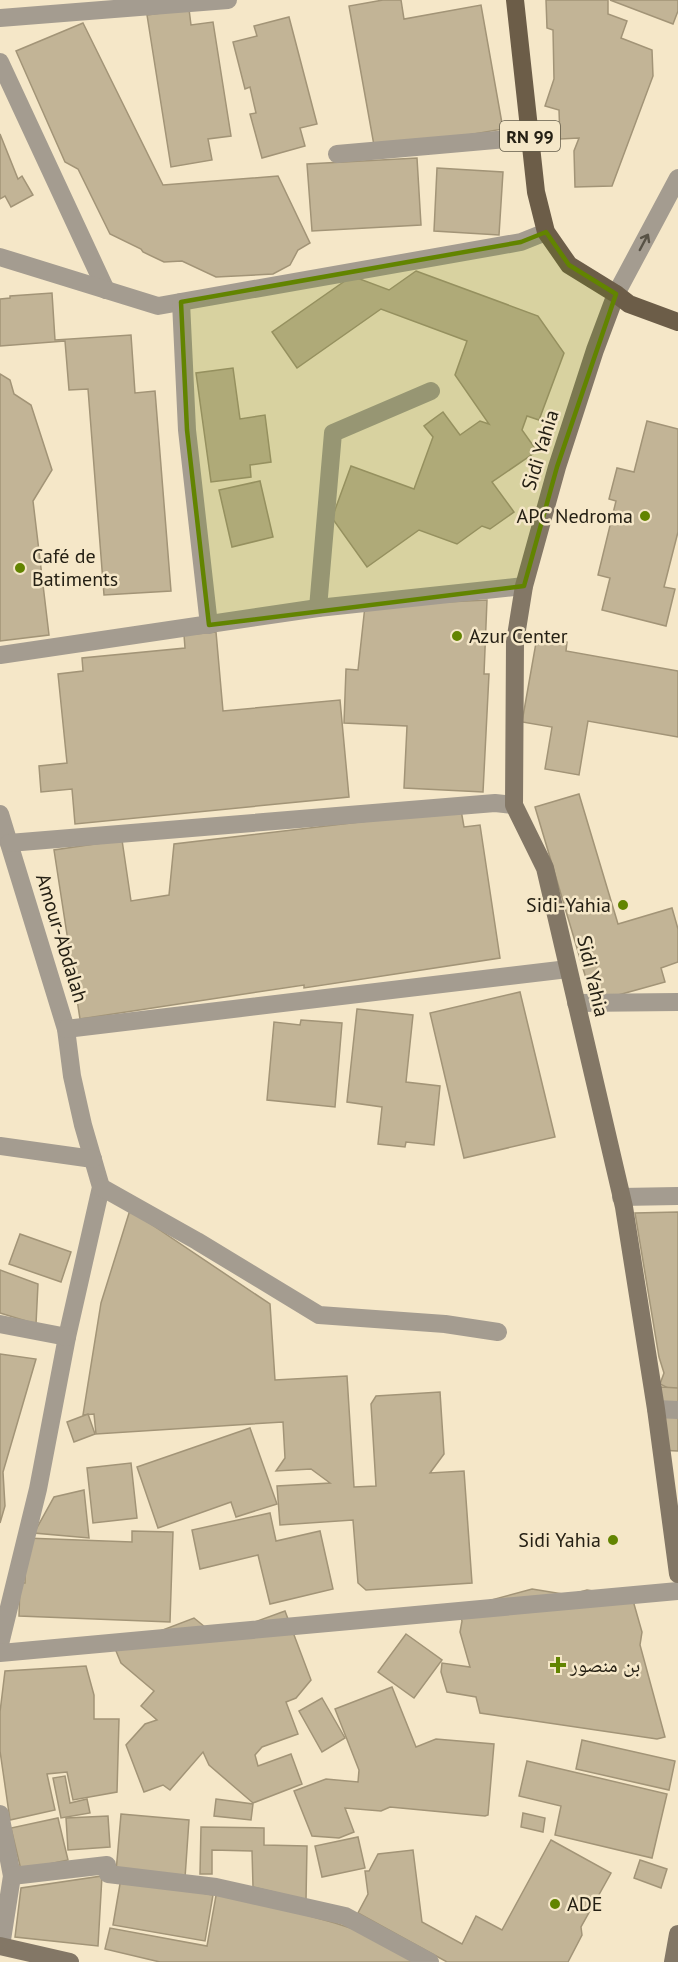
<svg xmlns="http://www.w3.org/2000/svg" width="678" height="1962" font-family="'PT Sans','Noto Naskh Arabic',sans-serif">
<rect width="100%" height="100%" fill="#f5e7c8"/>
<g fill="#c2b496" stroke="#a29477" stroke-width="1.5">
<polygon points="383,0 401,0 404,19 481,5 503,129 375,151 349,6"/>
<polygon points="546,0 608,0 608,14 627,21 621,38 652,50 653,76 612,186 575,187 574,151 579,138 560,139 559,110 545,106 554,79 553,30 547,28"/>
<polygon points="610,0 678,0 678,11 673,24"/>
<polygon points="189,9 191,25 213,22 231,136 208,139 212,160 171,167 147,15"/>
<polygon points="289,17 317,124 300,128 305,146 262,158 250,114 256,113 250,87 245,89 233,42 257,36 254,26"/>
<polygon points="83,23 163,185 278,176 310,243 298,250 290,265 273,274 216,277 182,261 164,262 143,252 141,249 110,234 78,169 65,162 16,51"/>
<polygon points="0,134 18,179 22,176 33,195 11,207 5,196 0,199"/>
<polygon points="417,158 421,225 312,231 307,164"/>
<polygon points="437,168 503,172 499,235 434,231"/>
<polygon points="416,271 538,316 564,353 539,420 527,416 522,430 537,451 492,482 514,512 490,529 482,526 457,544 419,530 367,567 332,518 351,466 414,489 433,437 424,426 443,412 460,435 480,421 489,424 455,375 467,341 381,309 297,368 272,332 352,276 389,290"/>
<polygon points="52,293 55,340 131,335 135,393 155,391 171,591 104,595 88,389 69,390 65,341 0,346 0,299 10,298 10,296"/>
<polygon points="233,368 240,419 265,415 271,462 250,465 251,477 211,482 196,373"/>
<polygon points="0,374 10,380 14,394 31,405 52,470 33,501 49,635 0,641"/>
<polygon points="647,421 678,429 678,532 664,587 675,589 666,626 602,610 610,578 598,575 616,501 609,499 617,468 634,472"/>
<polygon points="260,481 273,537 232,547 219,490"/>
<polygon points="487,600 484,674 489,674 483,792 404,788 407,726 344,723 346,669 358,670 365,606"/>
<polygon points="216,632 223,711 340,700 349,797 75,824 72,789 41,792 39,766 67,763 58,674 83,671 82,658 185,648 184,635"/>
<polygon points="537,637 567,642 566,651 678,671 678,737 588,721 579,775 545,769 552,727 522,722"/>
<polygon points="579,794 618,924 672,908 678,929 678,962 661,968 665,982 593,1002 535,807"/>
<polygon points="461,810 464,827 480,825 500,958 304,988 304,985 80,1019 54,850 122,840 131,901 169,895 174,844"/>
<polygon points="520,992 555,1137 464,1158 430,1013"/>
<polygon points="357,1009 413,1015 406,1082 440,1086 434,1145 406,1142 405,1147 378,1144 382,1107 347,1102"/>
<polygon points="301,1020 342,1023 335,1107 267,1100 274,1022 300,1025"/>
<polygon points="130,1210 270,1304 275,1380 347,1376 354,1487 376,1486 371,1404 376,1396 440,1392 444,1454 430,1473 464,1471 472,1583 366,1590 358,1583 353,1520 280,1525 277,1486 330,1483 311,1469 276,1471 285,1458 283,1422 96,1434 94,1414 83,1415 101,1303"/>
<polygon points="678,1212 678,1393 660,1384 664,1373 659,1357 635,1213"/>
<polygon points="20,1234 71,1252 61,1282 9,1264"/>
<polygon points="0,1270 38,1284 36,1324 0,1313"/>
<polygon points="0,1354 36,1359 3,1472 5,1506 0,1523"/>
<polygon points="661,1387 678,1388 678,1451 657,1450"/>
<polygon points="88,1414 95,1434 74,1442 67,1422"/>
<polygon points="250,1428 277,1504 236,1517 231,1502 158,1528 137,1467"/>
<polygon points="131,1463 137,1518 93,1523 87,1468"/>
<polygon points="84,1490 89,1538 34,1533 54,1497"/>
<polygon points="270,1513 276,1541 320,1531 333,1589 270,1604 258,1555 200,1569 192,1530"/>
<polygon points="132,1531 173,1532 170,1622 19,1616 20,1583 25,1583 26,1538 132,1542"/>
<polygon points="532,1589 569,1595 587,1590 632,1597 642,1632 640,1645 665,1737 657,1739 480,1713 476,1697 447,1692 441,1672 442,1663 470,1667 460,1632 462,1621 458,1609"/>
<polygon points="285,1611 311,1680 296,1698 286,1702 298,1734 262,1747 255,1755 258,1766 291,1754 302,1784 253,1803 209,1765 203,1752 170,1790 163,1785 144,1792 126,1745 145,1724 157,1720 141,1706 154,1691 121,1663 116,1651 121,1646 194,1618 216,1636"/>
<polygon points="406,1634 442,1660 414,1698 378,1672"/>
<polygon points="86,1666 94,1695 94,1719 119,1719 117,1792 73,1800 67,1772 47,1774 55,1810 10,1820 0,1751 0,1712 5,1671"/>
<polygon points="392,1687 416,1747 436,1739 494,1744 488,1815 485,1816 390,1807 381,1811 345,1808 354,1832 339,1838 312,1836 294,1791 326,1779 358,1782 359,1770 335,1709"/>
<polygon points="322,1698 345,1738 322,1752 299,1711"/>
<polygon points="582,1740 675,1761 669,1790 576,1769"/>
<polygon points="527,1761 667,1794 652,1858 555,1835 561,1806 519,1796"/>
<polygon points="65,1776 70,1803 87,1799 90,1813 61,1818 53,1778"/>
<polygon points="216,1799 253,1804 251,1820 214,1816"/>
<polygon points="523,1813 545,1818 543,1832 521,1827"/>
<polygon points="121,1814 189,1820 185,1878 116,1872"/>
<polygon points="108,1816 110,1847 68,1850 66,1818"/>
<polygon points="58,1818 68,1860 21,1870 11,1828"/>
<polygon points="201,1827 264,1828 264,1845 307,1846 306,1900 253,1887 252,1851 212,1850 212,1874 200,1874"/>
<polygon points="358,1837 365,1868 322,1877 315,1846"/>
<polygon points="551,1840 611,1873 581,1927 582,1935 568,1962 447,1962 358,1913 368,1894 365,1871 369,1871 378,1854 413,1850 422,1922 462,1944 476,1916 502,1930"/>
<polygon points="640,1860 667,1869 661,1888 634,1878"/>
<polygon points="102,1876 98,1946 15,1937 21,1888"/>
<polygon points="121,1878 213,1895 205,1941 113,1925"/>
<polygon points="217,1890 335,1923 372,1935 418,1962 160,1962 105,1949 110,1928 207,1946"/>
</g>
<g fill="none" stroke-linecap="round" stroke-linejoin="round">
<g stroke="#a49c90" stroke-width="18">
<polyline points="0,18 228,0"/>
<polyline points="0,62 106,290"/>
<polyline points="337,154 530,137"/>
<polyline points="0,257 158,306 521,242 546,232"/>
<polyline points="616,294 678,178"/>
<polyline points="181,302 187,430 209,625"/>
<polyline points="318,608 333,433 431,391"/>
<polyline points="0,655 318,608 524,586"/>
<polyline points="0,814 66,1029 72,1076 83,1125 101,1187 67,1337 38,1489 0,1644"/>
<polyline points="9,843 495,803 514,805"/>
<polyline points="576,1003 678,1002"/>
<polyline points="66,1029 568,969"/>
<polyline points="0,1146 93,1159"/>
<polyline points="101,1187 197,1241 319,1315 445,1324 498,1332"/>
<polyline points="621,1197 678,1196"/>
<polyline points="0,1324 67,1337"/>
<polyline points="656,1409 678,1410"/>
<polyline points="0,1653 678,1591"/>
<polyline points="0,1814 12,1876 1,1946"/>
<polyline points="12,1876 107,1865 108,1874 216,1887 345,1916 430,1962"/>
</g>
<g stroke="#837766" stroke-width="18">
<polyline points="616,294 595,350 557,467 524,586 515,642 514,805 545,868 624,1207 656,1409 678,1574"/>
<polyline points="0,1946 70,1962"/>
<polyline points="673,1962 678,1934"/>
</g>
<polyline stroke="#6c5d48" stroke-width="18" points="515,0 536,192 546,232 569,265 616,294 629,304 678,322"/>
</g>
<defs><path id="oneway-shaft" d="M-6 0H5M1.5-3L5.5 0L1.5 3" fill="none" stroke-width="1.6" stroke-linecap="round" stroke-linejoin="round" transform="scale(1.5)"/></defs>
<use stroke="#585246" href="#oneway-shaft" transform="translate(644 242) rotate(-62)"/>
<path fill="#628400" fill-opacity="0.2" stroke="#628400" stroke-width="4.5" stroke-linejoin="round" d="M546 232 569 265 616 294 557 467 524 586 209 625 187 430 181 302 521 242Z"/>
<g fill="#628400" stroke="#f5e7c8" stroke-width="2">
<circle cx="645" cy="516" r="6"/>
<circle cx="20" cy="568" r="6"/>
<circle cx="457" cy="636" r="6"/>
<circle cx="623" cy="905" r="6"/>
<circle cx="613" cy="1540" r="6"/>
<path d="M555 1656h6v6h6v6h-6v6h-6v-6h-6v-6h6z"/>
<circle cx="555" cy="1904" r="6"/>
</g>
<g text-anchor="middle" dominant-baseline="central" stroke-width="5" stroke-linejoin="round" paint-order="stroke">
<rect fill="#f5e7c8" stroke="#635c4a" stroke-width="1.5" x="500" y="121" width="60" height="30" rx="4.5"/>
<g font-size="18" font-weight="bold" fill="#252014">
<text x="530" y="136">RN 99</text>
</g>
<g font-size="20" fill="#252014" stroke="#f5e7c8">
<text transform="translate(540 450) rotate(-73)">Sidi Yahia</text>
<text transform="translate(62 938) rotate(73)">Amour-Abdalah</text>
<text transform="translate(593 976) rotate(77)">Sidi Yahia</text>
</g>
<g font-size="20" fill="#252014" stroke="#f5e7c8" text-anchor="start">
<text x="633" y="516" text-anchor="end">APC Nedroma</text>
<text x="32" y="556">Café de<tspan x="32" dy="23">Batiments</tspan></text>
<text x="469" y="636">Azur Center</text>
<text x="611" y="905" text-anchor="end">Sidi-Yahia</text>
<text x="601" y="1540" text-anchor="end">Sidi Yahia</text>
<text x="570" y="1665">بن منصور</text>
<text x="567" y="1904">ADE</text>
</g>
</g>
</svg>
